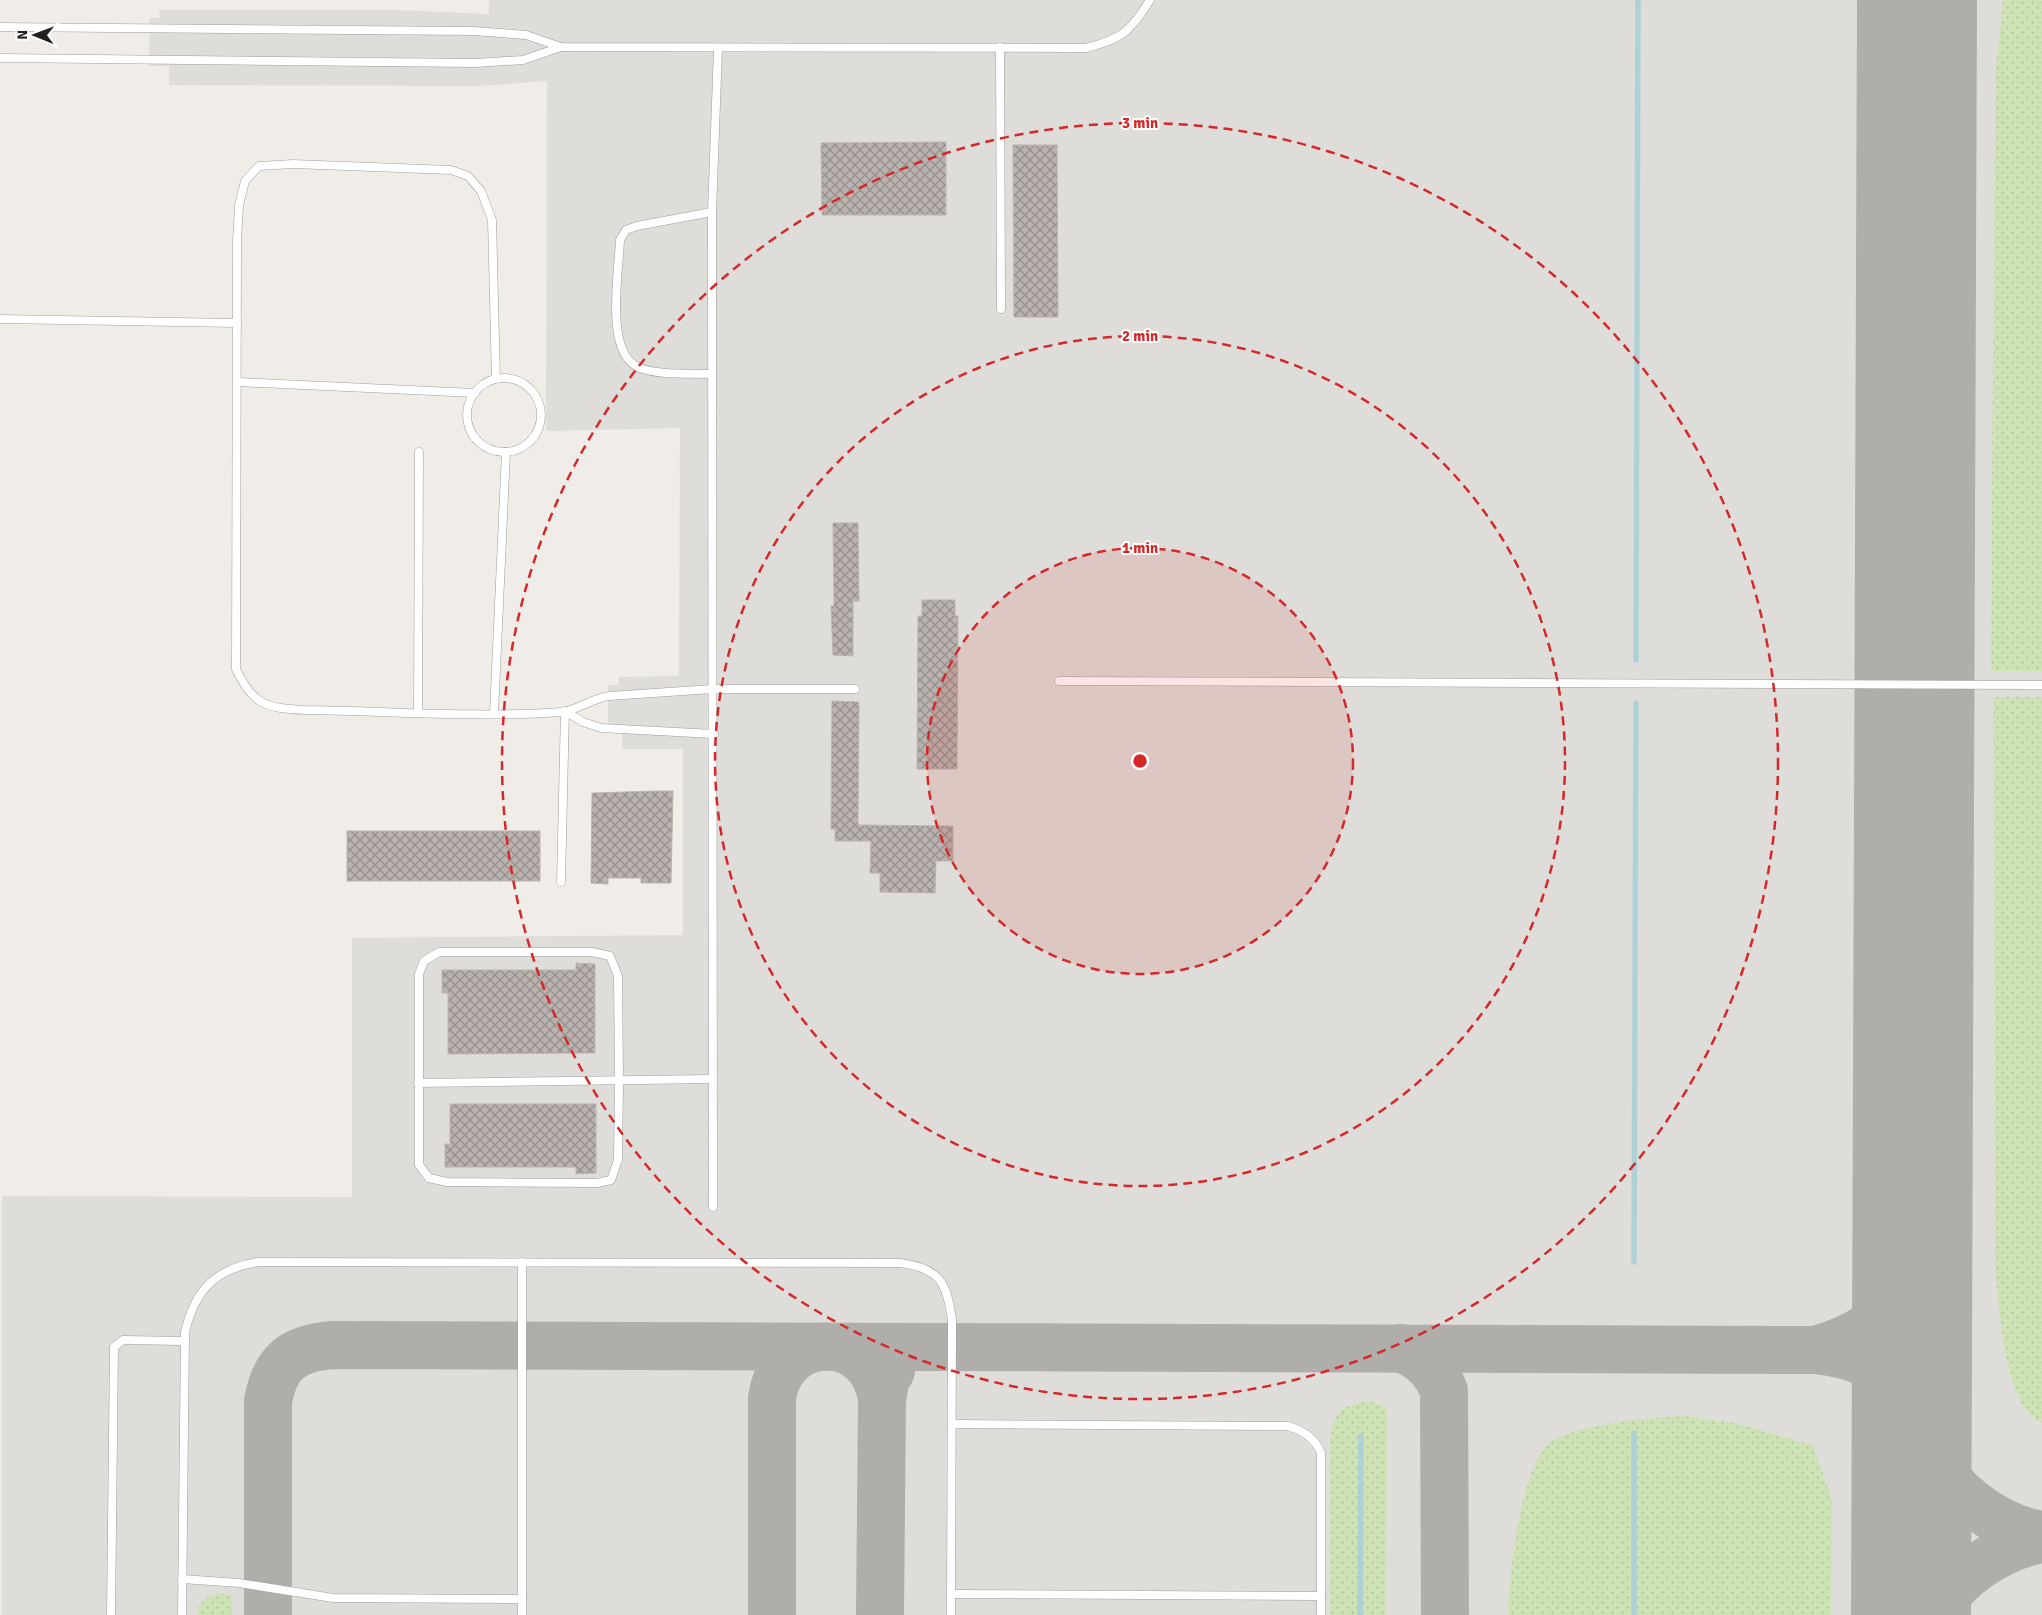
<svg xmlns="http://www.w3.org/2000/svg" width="2042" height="1615" font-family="Signika,sans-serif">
<defs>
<pattern id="grass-dots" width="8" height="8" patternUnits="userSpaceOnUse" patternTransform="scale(1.25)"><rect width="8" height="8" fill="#cee3b5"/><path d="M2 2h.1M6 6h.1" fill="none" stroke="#b1c29b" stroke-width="1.8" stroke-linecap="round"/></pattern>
<pattern id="building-cross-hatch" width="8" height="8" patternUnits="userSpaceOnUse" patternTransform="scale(1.25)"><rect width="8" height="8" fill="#b9b2ae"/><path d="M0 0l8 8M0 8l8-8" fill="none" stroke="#96908d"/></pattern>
</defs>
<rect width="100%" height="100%" fill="#f0ede8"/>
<polygon fill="#dfddd9" points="489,0 2042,0 2042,1615 2,1615 2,1196 352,1197 352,938 683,935 683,749 622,749 622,732 608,731 608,685 618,685 619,677 679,676 680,428 546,431 547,81 480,86 169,85 169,66 149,66 150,18 160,18 159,10 396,10 489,14"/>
<g fill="url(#grass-dots)">
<polygon points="2003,0 2042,0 2042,671 1991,671 1994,200 1996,69"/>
<path d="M1993 697H2042V1423C2038 1420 2033 1418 2030 1414 2003 1387 1998 1299 1995 1261Z"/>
<path d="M1368 1401 1383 1405 1387 1410 1386 1615H1330V1440C1334 1412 1340 1406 1368 1401Z"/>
<path d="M1684 1416 1735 1423 1813 1445 1832 1500 1831 1615H1508C1509 1576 1520 1473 1547 1445 1566 1425 1655 1417 1684 1416Z"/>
<polygon points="217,1593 232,1594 232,1615 198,1615 198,1607 207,1598"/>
</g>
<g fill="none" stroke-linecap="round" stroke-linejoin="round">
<g stroke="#aed1d8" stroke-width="5.5">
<polyline points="1636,660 1638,0"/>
<polyline points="1634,1262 1636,703"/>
<polyline points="1360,1615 1361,1436"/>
<polyline points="1634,1615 1634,1433"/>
</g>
<g stroke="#afaeab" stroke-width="48">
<path d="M1401 1348C1423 1358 1435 1368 1444 1391L1445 1615"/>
<path d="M1815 1350C1867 1335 1891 1316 1912 1267"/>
<path d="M268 1615V1401C275 1362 293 1348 333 1345L1815 1350C1857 1355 1888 1366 1911 1405 1918 1418 1919 1435 1926 1448 1949 1491 1993 1527 2042 1535"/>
<path d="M772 1615V1398C782 1328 875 1330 882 1401"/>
<polyline points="880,1615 882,1401 885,1381 891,1371"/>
<path d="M1934 1615C1955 1576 1999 1547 2042 1539"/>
</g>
<polyline stroke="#afaeab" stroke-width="120" points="1911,1615 1917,0"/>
</g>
<g fill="url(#building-cross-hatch)" stroke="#c0b4ac">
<polygon points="946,142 946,215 822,215 821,143"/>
<polygon points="1013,145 1057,145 1058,317 1014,317"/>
<polygon points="833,523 858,523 859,601 853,601 853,656 833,655 831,606 834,606"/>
<polygon points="922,600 955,600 955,616 958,616 957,769 917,769 918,616 922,616"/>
<polygon points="832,701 859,702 858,825 953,826 953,861 936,861 935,893 880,892 880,873 870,873 871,841 835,841 835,829 831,829"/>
<polygon points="657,791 673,791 671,883 641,883 641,878 608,878 608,884 591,883 592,793"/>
<rect x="347" y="831" width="193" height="50"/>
<polygon points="576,963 595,964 595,1053 448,1054 448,993 442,993 442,970 576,970"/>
<polygon points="450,1104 596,1104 596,1173 576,1174 576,1167 445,1167 445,1144 450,1144"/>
</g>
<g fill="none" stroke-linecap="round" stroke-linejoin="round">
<defs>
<g id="service">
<path d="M0 27 474 31 526 35 561 47 1086 48C1122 39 1131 31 1150 0"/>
<polyline points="1000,47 1001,309"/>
<polyline points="0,58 475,63 523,60 561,47"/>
<path d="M712 212 637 226 626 230 620 240C619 270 605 349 636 366 654 376 691 373 712 374"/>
<polyline points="0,319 237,323"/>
<circle cx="504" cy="415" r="37"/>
<path d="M496 379 492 220 481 191 468 176 451 170 293 164 259 166 245 181 239 205 237 241 236 669C253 706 267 708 305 710 390 711 477 718 562 712 575 711 593 698 609 696L713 689H855"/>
<polyline points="237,382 475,393"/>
<polyline points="1059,681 2042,685"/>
<polyline points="418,711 419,452"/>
<polyline points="565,711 583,722 601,728 714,734"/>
<polyline points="494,713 506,452"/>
<polyline points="561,882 565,711"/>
<polygon points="439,952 592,952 610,956 618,976 619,1080 618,1160 611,1180 597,1183 447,1182 429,1178 419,1165 419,974 424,961"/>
<polyline points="418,1083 712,1079"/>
<polyline points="713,1207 712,212 718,49"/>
<path d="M952 1424 1287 1426C1303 1430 1315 1438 1321 1453V1615"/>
<polyline points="182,1579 239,1583 333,1598 522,1599"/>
<polyline points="951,1594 1321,1596"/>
<polyline points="111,1615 114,1347 123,1340 184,1341"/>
<path d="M182 1615 185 1332C195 1290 215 1269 258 1262L900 1263C940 1268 947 1283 952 1320L951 1615"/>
<polyline points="522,1615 522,1262"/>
</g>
</defs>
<use href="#service" stroke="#9d9d9d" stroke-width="9"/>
<use href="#service" stroke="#fff" stroke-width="8"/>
</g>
<circle cx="1140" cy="761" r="213" fill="#d62828" fill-opacity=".12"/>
<g fill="none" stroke="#d62828" stroke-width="2.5" stroke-dasharray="9 6">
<circle cx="1140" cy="761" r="213"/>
<circle cx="1140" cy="761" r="425"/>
<circle cx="1140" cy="761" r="638"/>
</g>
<circle cx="1140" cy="761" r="8" fill="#d62828" stroke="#fff" stroke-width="2.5"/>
<g font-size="15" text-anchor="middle" font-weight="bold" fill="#d62828" stroke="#fff" stroke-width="4" stroke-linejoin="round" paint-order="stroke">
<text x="1140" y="128">3 min</text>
<text x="1140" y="341">2 min</text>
<text x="1140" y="553">1 min</text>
</g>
<g transform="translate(35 35) rotate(271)" stroke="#ffffff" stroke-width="4" paint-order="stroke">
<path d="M0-4L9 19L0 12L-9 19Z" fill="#202020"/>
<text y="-8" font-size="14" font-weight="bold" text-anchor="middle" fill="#202020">N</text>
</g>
</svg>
